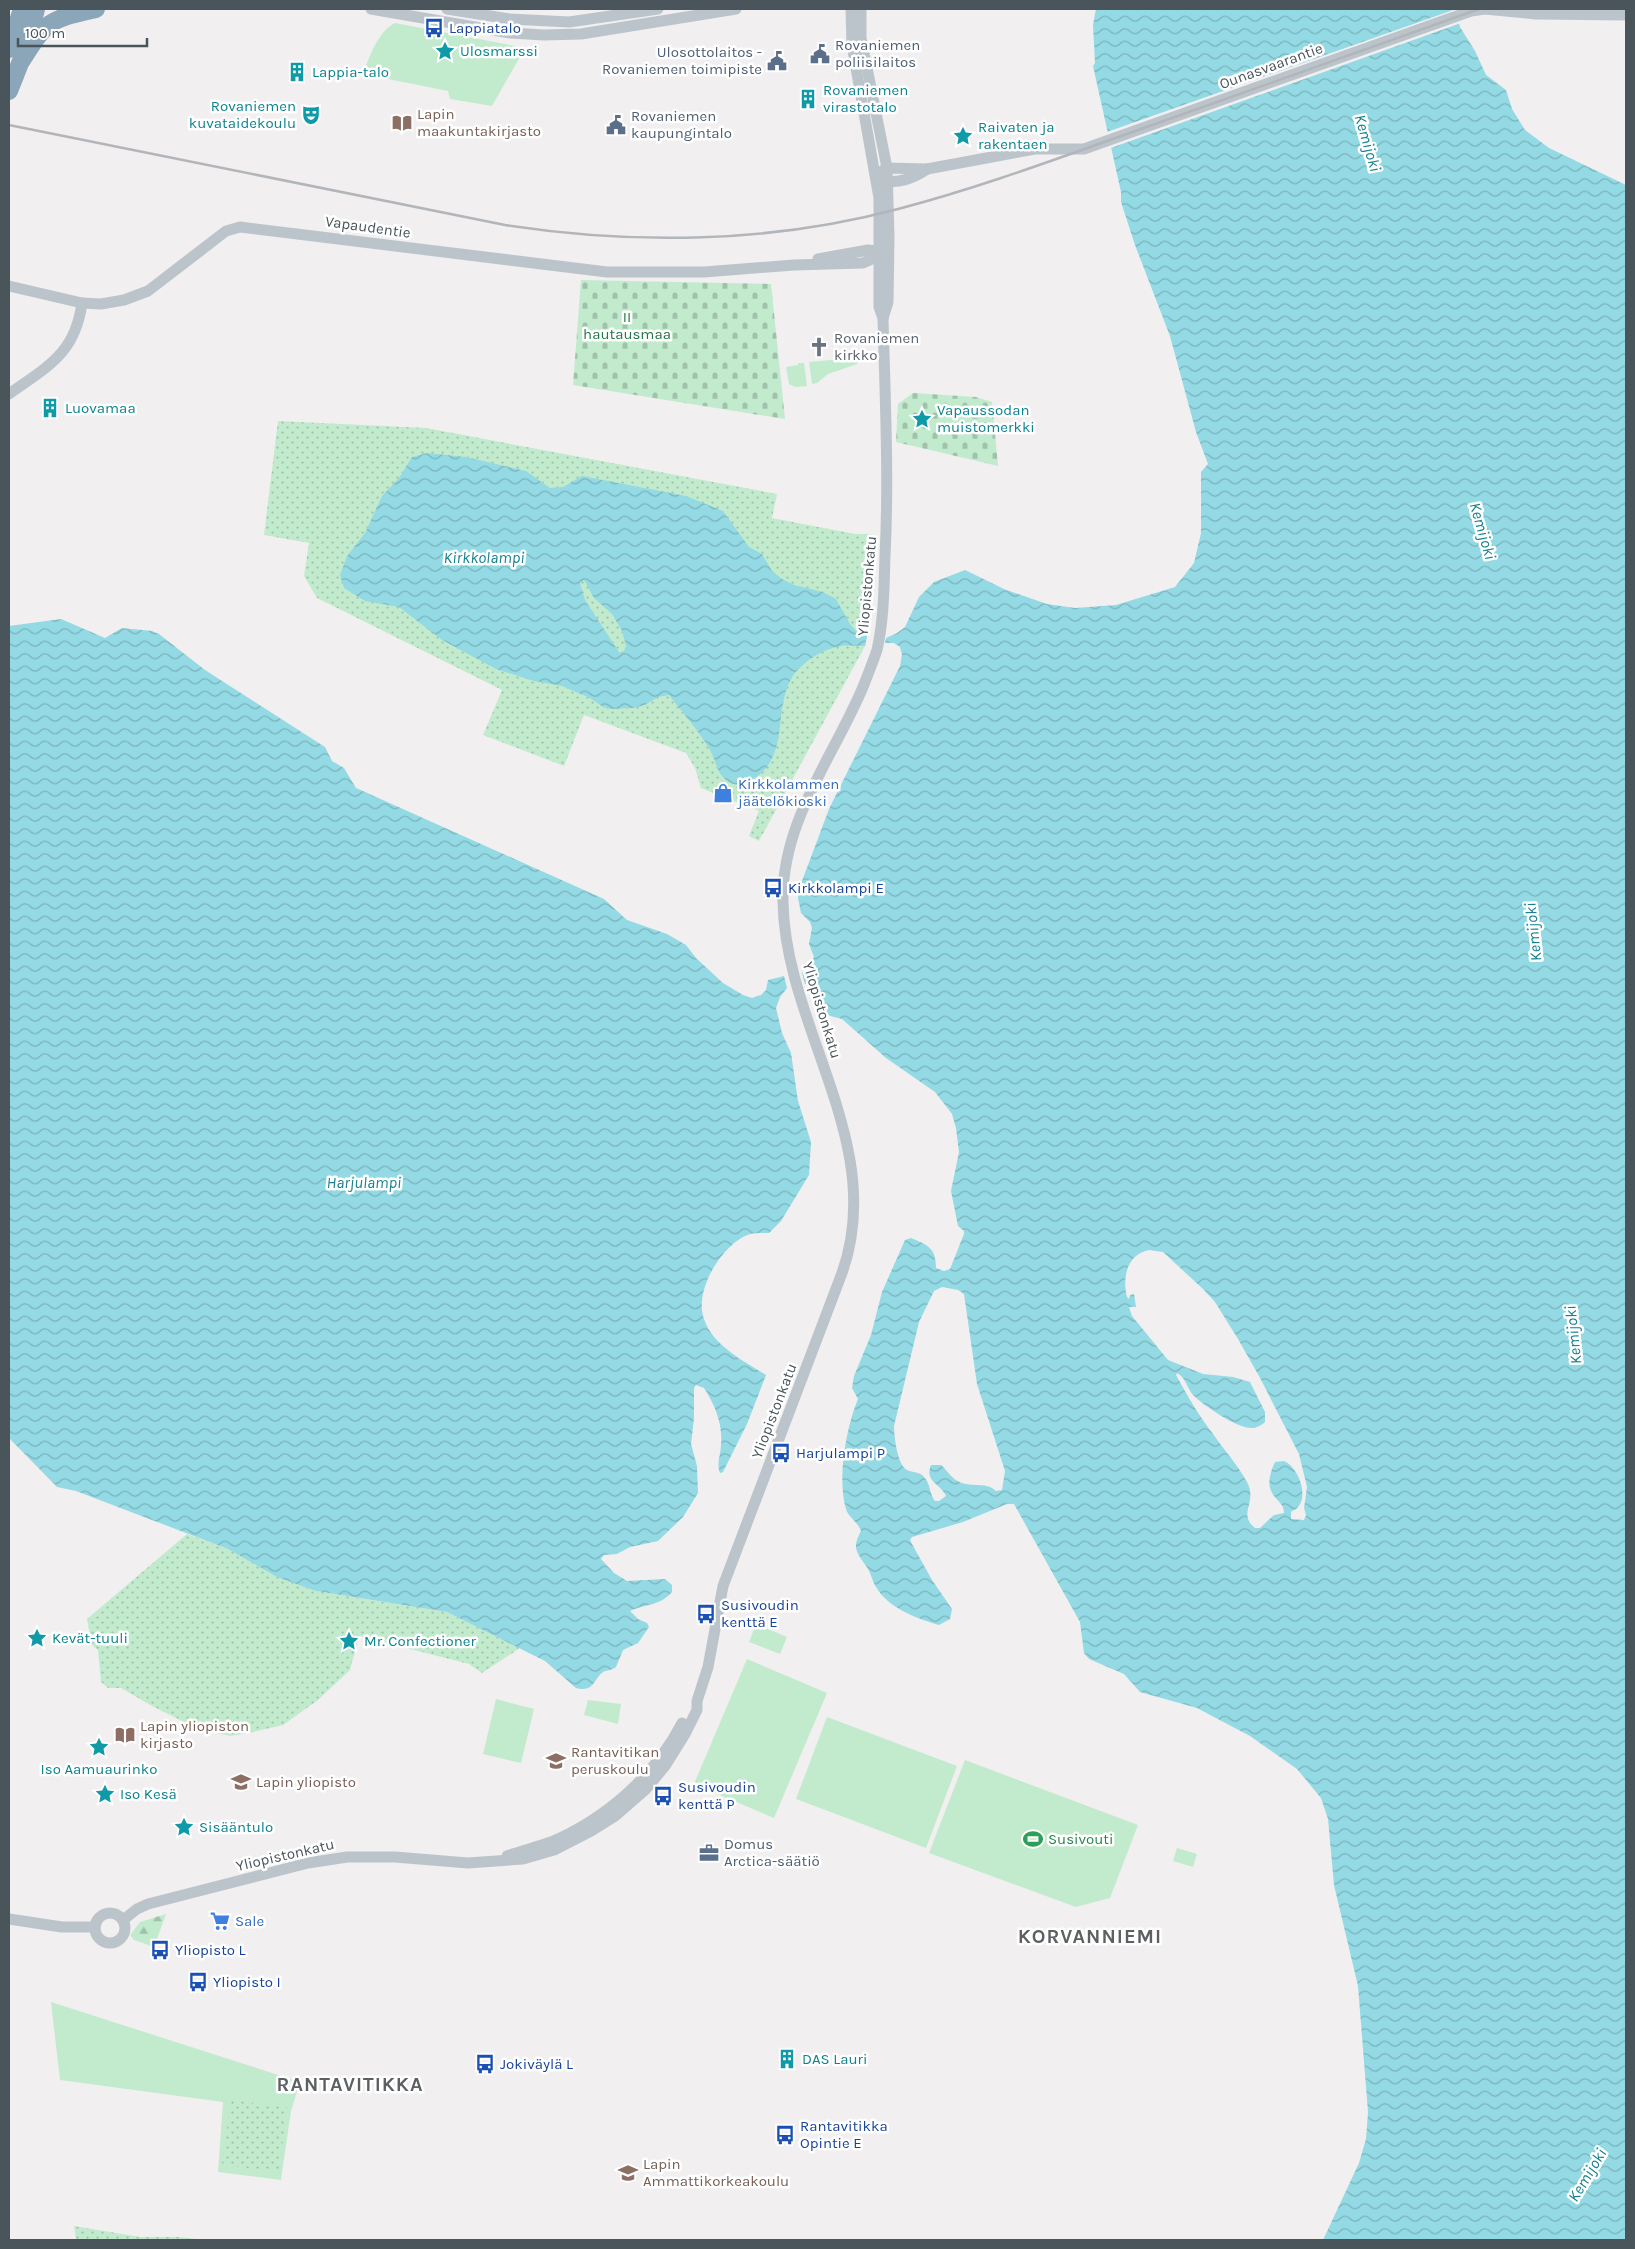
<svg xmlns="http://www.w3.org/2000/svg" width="1635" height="2249" font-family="Karla,sans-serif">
<defs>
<pattern id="forest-firs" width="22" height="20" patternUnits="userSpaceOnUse" patternTransform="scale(1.25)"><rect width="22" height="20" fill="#c2ebce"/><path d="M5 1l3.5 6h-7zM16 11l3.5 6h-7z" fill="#a0c1aa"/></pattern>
<pattern id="cemetery-stones" width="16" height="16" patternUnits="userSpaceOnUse" patternTransform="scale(1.25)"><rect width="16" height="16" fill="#c2ebce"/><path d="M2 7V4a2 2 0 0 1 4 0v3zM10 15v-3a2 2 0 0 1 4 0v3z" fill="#a0c1aa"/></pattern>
<pattern id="park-dots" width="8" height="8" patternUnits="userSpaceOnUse" patternTransform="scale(1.25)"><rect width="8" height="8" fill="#c2ebce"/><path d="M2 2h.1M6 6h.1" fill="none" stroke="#a0c1aa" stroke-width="1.8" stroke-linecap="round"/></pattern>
<pattern id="water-waves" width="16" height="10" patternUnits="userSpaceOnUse" patternTransform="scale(1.25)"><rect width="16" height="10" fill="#93dae4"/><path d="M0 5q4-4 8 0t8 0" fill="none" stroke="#7ab3bc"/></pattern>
</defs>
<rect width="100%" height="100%" fill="#f1efef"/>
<g fill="#c2ebce">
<path d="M395 23 525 48 492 106 450 99 448 91 363 74C369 58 378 31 395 23Z"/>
<polygon points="856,353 857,364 828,374 817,383 812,384 809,362 853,358"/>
<polygon points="798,363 804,363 807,386 795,387 789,384 786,367 798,365"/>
<polygon points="756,1624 787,1637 780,1654 749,1642"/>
<polygon points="747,1659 827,1693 774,1818 694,1784"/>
<polygon points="496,1699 534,1709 521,1763 483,1754"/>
<polygon points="588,1700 621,1704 618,1724 584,1715"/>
<polygon points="827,1717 957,1766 926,1848 796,1799"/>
<polygon points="965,1760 1138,1825 1110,1898 1076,1907 929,1853"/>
<polygon points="1177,1848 1197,1854 1193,1867 1173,1861"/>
<polygon points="51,2002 300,2082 291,2111 281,2180 218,2172 223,2102 60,2080"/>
</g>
<polygon fill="url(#forest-firs)" points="166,1914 154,1947 134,1940 130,1935 140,1922"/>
<g fill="url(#cemetery-stones)">
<polygon points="581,280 771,284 785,419 573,385"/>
<polygon points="913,393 976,397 992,402 998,466 896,442 898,404"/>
</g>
<g fill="url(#park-dots)">
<polygon points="278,421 426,428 777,494 772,518 855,534 869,534 868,630 865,646 759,841 749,836 759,811 701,788 695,768 686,753 584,715 564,766 483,735 502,690 317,598 304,576 309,543 264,535"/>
<polygon points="187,1534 228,1549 316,1591 447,1612 520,1648 482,1673 469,1664 359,1636 350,1670 318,1700 283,1725 253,1732 231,1736 200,1730 152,1706 121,1688 108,1688 101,1682 98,1650 92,1645 87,1619"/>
<polygon points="231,2100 287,2107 279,2172 222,2165"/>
<polygon points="74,2226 140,2237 178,2237 206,2240 76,2240"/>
</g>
<g fill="url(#water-waves)" fill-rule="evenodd">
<path d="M1096 9H1455L1460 27 1475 51 1486 75 1506 90 1512 109 1525 130 1549 148 1626 185V2240H1323L1359 2163 1366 2139 1368 2112 1358 1986 1334 1885 1328 1819 1321 1798 1297 1769 1250 1736 1197 1708 1140 1692 1124 1674 1089 1659 1084 1653 1080 1622 1014 1504H1007L963 1522 912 1537 910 1540 912 1544 932 1580 952 1609 950 1619 939 1625C918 1619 888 1608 876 1587 872 1581 871 1572 866 1566 856 1551 852 1548 861 1531 858 1522 848 1517 846 1509 837 1479 846 1428 858 1399L852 1388 854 1376 871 1335 882 1292 905 1240 911 1238C928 1245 936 1248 936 1268L944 1271 950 1269 964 1234V1231L958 1226 951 1191 959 1152 956 1128 952 1114 935 1092 886 1058 842 1019 827 1015 812 984H805L802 973 814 957 809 944 812 928 810 922 801 913 798 898 799 889 829 809 900 666 902 655 900 647 894 643H885L886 638 897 633 905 627 919 597 934 582 965 570 1004 589 1047 604 1075 608 1116 605 1175 587 1194 563 1201 533V472L1208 464 1196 432 1170 336 1135 245 1121 202V192L1093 66 1095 63 1093 25ZM1149 1250 1163 1252 1203 1289 1215 1302 1238 1339 1259 1376 1299 1454 1307 1487 1304 1508 1306 1515 1304 1520 1291 1519V1512C1293 1510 1296 1510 1298 1507 1309 1495 1298 1467 1284 1461L1275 1462C1258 1498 1285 1497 1284 1513L1274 1515 1260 1528H1255C1237 1513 1258 1503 1247 1482 1237 1464 1225 1451 1213 1434 1199 1416 1187 1395 1176 1375L1177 1373C1186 1378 1187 1388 1193 1395 1204 1406 1239 1430 1254 1428 1258 1427 1262 1425 1265 1422V1412L1250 1382 1233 1377 1203 1374 1168 1360 1132 1316 1129 1307H1136L1134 1294 1130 1295 1129 1299 1127 1297C1122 1278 1127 1254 1149 1250ZM942 1287 958 1290 964 1294 977 1384 1005 1471 1002 1490 996 1491C987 1482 974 1487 962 1483 952 1480 948 1471 941 1465H931C924 1482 941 1484 946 1496L939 1501H935C929 1494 931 1484 924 1477 919 1471 913 1473 907 1470 897 1465 894 1435 894 1426L919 1322 934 1291Z"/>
<path d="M427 453 466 457 526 471 550 488 563 487 582 476 686 496 723 511 749 547 762 554 772 571 782 579 794 585 823 592 836 599 850 624 858 633 867 636 865 646C857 646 849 645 842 646 824 648 800 663 791 679 772 714 792 760 747 783 741 786 731 785 726 780 716 772 716 760 710 750 700 732 682 712 669 695L658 697 645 705 633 708 611 709 603 707 590 698 562 686 534 681 496 669 442 640 399 607 365 601 344 588 340 575 347 556 365 533 382 496 399 478 412 457ZM584 580 594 598 612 614 622 631 626 646 623 653 619 652 585 600 580 583Z"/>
<path d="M61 619 105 638 122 628 152 631 159 634 205 670 325 747 332 761 344 768 356 788 604 899 627 920 667 934 686 945 696 958 723 983 743 995 752 998 761 995 766 990 768 980 784 976 787 988 780 997 776 1008 782 1033 791 1053 798 1101 811 1142 809 1175 781 1221 769 1233C760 1233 751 1232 743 1237 719 1250 694 1292 704 1319 712 1345 745 1362 766 1375L747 1424 723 1472 720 1473C716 1462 721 1455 721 1445 723 1424 715 1405 704 1388L696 1385 694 1388V1418L691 1444 697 1466 698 1493 683 1517 658 1541 630 1547 617 1554 604 1555 601 1559 614 1573 627 1581 665 1579 672 1585V1592C660 1606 645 1604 630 1611L638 1619 647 1623 649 1627 638 1643 623 1650 616 1667C612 1670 609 1670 605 1671 593 1677 596 1693 576 1688L545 1661 447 1612 316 1591 277 1577 228 1549 76 1491 57 1487 9 1438V626Z"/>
</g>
<polygon fill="#f1efef" points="1456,9 1461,23 1108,149 1104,133"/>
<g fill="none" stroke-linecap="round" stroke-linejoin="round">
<g stroke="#bcc4cb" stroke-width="11">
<polyline points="371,9 510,33 544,35 581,34 736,9"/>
<polyline points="447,9 510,19 569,22 658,9"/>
<polyline points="861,9 861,38 887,168 889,237 888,302 883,318"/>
<polyline points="876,175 887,168 927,169 1035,149 1084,149 1471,11 1485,9 1536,14 1626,15"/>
<path d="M882 179C895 186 916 177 927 169"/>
<polyline points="818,259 868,250 886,252"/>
<polyline points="9,286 82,303 101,304 124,300 148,291 226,231 240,227 607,272 704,272 794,265 863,263 887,252"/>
<path d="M9 394C48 366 75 354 82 303"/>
<path d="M507 1856C521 1851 537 1847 551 1842 605 1819 655 1776 682 1723"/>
<circle cx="110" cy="1928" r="15"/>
<polyline points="9,1919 62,1927 95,1927"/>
<path d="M123 1920 137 1909 148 1904 308 1863 347 1857H395L468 1863 523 1859 554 1850 591 1831 615 1816 646 1789 665 1766 685 1734 697 1710V1701L708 1667 723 1586 842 1273C888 1144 785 1028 783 902 781 822 833 758 863 687 868 674 873 662 877 650 884 619 884 587 885 556 889 477 885 397 883 318L879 307V198L852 45 851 9"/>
</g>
<g stroke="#8ba5b9" stroke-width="18">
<polyline points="9,49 22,9"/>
<path d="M22 60C48 19 49 20 96 9"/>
<polyline points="9,91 28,43 36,9"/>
</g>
<path stroke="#b2b5b9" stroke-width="2.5" d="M9 125 505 225C635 245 771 243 898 209 986 186 1072 153 1158 123 1265 85 1372 47 1479 9"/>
</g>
<defs>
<symbol id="bus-bare" viewBox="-9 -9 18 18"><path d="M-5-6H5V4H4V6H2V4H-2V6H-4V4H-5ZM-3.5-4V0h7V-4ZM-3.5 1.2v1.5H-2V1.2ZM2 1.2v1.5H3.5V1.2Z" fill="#1a4fb4" stroke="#fff" stroke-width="2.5" paint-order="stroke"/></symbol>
<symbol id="sight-bare" viewBox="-9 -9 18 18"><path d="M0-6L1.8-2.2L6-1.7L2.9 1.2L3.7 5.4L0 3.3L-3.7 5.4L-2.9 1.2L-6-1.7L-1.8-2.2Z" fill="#0f9aa8" stroke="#fff" stroke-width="2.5" paint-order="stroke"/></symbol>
<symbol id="civic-bare" viewBox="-9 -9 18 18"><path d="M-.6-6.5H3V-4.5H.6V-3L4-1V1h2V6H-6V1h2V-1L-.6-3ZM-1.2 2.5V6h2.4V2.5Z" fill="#5c6f8a" stroke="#fff" stroke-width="2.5" paint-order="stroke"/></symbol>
<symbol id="building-bare" viewBox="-9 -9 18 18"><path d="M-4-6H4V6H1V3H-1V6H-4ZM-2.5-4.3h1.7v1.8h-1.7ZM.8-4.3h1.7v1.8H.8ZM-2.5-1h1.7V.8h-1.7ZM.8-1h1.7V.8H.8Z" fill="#0f9aa8" stroke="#fff" stroke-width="2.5" paint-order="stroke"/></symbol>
<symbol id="theatre-bare" viewBox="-9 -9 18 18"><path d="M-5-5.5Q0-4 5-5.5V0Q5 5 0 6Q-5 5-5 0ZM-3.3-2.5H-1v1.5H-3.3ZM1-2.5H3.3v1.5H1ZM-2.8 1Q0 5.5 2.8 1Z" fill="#0f9aa8" stroke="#fff" stroke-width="2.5" paint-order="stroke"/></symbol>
<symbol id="library-bare" viewBox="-9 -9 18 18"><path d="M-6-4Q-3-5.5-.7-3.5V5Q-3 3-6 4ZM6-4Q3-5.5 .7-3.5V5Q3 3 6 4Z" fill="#8d6e63" stroke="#fff" stroke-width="2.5" paint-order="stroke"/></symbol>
<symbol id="church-bare" viewBox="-9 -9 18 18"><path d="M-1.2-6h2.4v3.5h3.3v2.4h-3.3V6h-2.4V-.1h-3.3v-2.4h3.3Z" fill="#6b7280" stroke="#fff" stroke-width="2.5" paint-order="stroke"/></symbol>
<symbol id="shop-bare" viewBox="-9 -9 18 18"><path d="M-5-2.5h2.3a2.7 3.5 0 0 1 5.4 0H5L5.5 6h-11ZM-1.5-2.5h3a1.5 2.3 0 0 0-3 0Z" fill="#3f7fe0" stroke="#fff" stroke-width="2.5" paint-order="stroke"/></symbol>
<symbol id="school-bare" viewBox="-9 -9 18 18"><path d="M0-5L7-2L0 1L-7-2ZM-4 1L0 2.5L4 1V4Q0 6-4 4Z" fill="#8d6e63" stroke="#fff" stroke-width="2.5" paint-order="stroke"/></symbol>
<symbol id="university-bare" viewBox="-9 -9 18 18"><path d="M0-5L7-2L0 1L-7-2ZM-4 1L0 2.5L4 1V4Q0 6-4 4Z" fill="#8d6e63" stroke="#fff" stroke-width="2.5" paint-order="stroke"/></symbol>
<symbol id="stadium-bare" viewBox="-9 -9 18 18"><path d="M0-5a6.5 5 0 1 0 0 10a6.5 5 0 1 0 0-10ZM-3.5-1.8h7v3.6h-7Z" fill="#2e9e5b" stroke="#fff" stroke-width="2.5" paint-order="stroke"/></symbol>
<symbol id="office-bare" viewBox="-9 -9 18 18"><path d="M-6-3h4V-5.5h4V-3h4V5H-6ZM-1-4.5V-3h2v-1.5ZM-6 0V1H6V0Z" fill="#5c6f8a" stroke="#fff" stroke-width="2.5" paint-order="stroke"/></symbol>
<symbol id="supermarket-bare" viewBox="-9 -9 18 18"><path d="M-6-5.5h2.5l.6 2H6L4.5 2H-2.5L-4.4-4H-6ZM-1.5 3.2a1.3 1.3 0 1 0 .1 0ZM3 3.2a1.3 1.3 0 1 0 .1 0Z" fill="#3f7fe0" stroke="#fff" stroke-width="2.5" paint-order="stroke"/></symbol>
</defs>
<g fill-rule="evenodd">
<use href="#bus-bare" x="420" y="14" width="28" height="28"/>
<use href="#sight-bare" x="431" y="37" width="28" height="28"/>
<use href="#civic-bare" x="806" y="40" width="28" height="28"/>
<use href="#civic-bare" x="763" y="47" width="28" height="28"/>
<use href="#building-bare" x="283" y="58" width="28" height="28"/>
<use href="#building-bare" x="794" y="85" width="28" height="28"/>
<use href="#theatre-bare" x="297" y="101" width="28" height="28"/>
<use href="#library-bare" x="388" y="109" width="28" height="28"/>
<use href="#civic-bare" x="602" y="111" width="28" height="28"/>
<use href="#sight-bare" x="949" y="122" width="28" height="28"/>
<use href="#church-bare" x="805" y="333" width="28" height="28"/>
<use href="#building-bare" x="36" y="394" width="28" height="28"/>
<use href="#sight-bare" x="908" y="405" width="28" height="28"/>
<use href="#shop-bare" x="709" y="779" width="28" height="28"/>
<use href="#bus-bare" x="759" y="874" width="28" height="28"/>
<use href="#bus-bare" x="767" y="1439" width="28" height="28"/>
<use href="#bus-bare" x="692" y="1600" width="28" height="28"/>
<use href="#sight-bare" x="23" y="1624" width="28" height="28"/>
<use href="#sight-bare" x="335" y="1627" width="28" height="28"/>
<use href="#library-bare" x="111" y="1721" width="28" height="28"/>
<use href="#sight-bare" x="85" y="1733" width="28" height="28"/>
<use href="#school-bare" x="542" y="1747" width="28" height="28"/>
<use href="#university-bare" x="227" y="1768" width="28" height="28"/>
<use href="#sight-bare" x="91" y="1780" width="28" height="28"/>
<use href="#bus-bare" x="649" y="1782" width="28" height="28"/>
<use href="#sight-bare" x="170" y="1813" width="28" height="28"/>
<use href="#stadium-bare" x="1019" y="1825" width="28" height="28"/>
<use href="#office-bare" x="695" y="1839" width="28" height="28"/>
<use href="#supermarket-bare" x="206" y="1907" width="28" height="28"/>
<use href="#bus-bare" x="146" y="1936" width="28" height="28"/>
<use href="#bus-bare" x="184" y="1968" width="28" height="28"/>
<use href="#building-bare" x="773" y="2045" width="28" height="28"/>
<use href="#bus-bare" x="471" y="2050" width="28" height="28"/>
<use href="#bus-bare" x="771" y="2121" width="28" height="28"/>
<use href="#university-bare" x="614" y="2159" width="28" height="28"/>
</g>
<g text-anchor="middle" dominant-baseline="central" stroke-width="5" stroke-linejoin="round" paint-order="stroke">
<g font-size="15" fill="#164399" stroke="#fff" text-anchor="start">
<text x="449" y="28">Lappiatalo</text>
<text x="788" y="888">Kirkkolampi E</text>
<text x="796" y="1453">Harjulampi P</text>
<text x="721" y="1605">Susivoudin<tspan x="721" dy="17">kenttä E</tspan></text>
<text x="678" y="1787">Susivoudin<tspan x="678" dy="17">kenttä P</tspan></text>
<text x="175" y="1950">Yliopisto L</text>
<text x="213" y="1982">Yliopisto I</text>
<text x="500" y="2064">Jokiväylä L</text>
<text x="800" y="2126">Rantavitikka<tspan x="800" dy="17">Opintie E</tspan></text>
</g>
<g font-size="15" fill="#4e5e75" stroke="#fff" text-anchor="start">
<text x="835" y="45">Rovaniemen<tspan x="835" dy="17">poliisilaitos</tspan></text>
<text x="762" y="52" text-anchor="end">Ulosottolaitos -<tspan x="762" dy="17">Rovaniemen toimipiste</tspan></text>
<text x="631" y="116">Rovaniemen<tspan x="631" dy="17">kaupungintalo</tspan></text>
<text x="724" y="1844">Domus<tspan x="724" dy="17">Arctica-säätiö</tspan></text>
</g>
<g font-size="15" fill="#0d838f" stroke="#fff" text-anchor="start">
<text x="460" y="51">Ulosmarssi</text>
<text x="312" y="72">Lappia-talo</text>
<text x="823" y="90">Rovaniemen<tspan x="823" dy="17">virastotalo</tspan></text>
<text x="296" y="106" text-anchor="end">Rovaniemen<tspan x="296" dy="17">kuvataidekoulu</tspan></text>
<text x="978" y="127">Raivaten ja<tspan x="978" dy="17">rakentaen</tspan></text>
<text x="65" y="408">Luovamaa</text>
<text x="937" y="410">Vapaussodan<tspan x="937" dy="17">muistomerkki</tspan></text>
<text x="52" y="1638">Kevät-tuuli</text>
<text x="364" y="1641">Mr. Confectioner</text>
<text x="99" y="1769" text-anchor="middle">Iso Aamuaurinko</text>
<text x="120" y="1794">Iso Kesä</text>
<text x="199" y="1827">Sisääntulo</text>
<text x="802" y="2059">DAS Lauri</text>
</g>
<g font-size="15" fill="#49545b" stroke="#fff">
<text transform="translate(1271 66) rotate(-20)">Ounasvaarantie</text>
<text transform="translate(368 227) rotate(8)">Vapaudentie</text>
<text transform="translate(867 586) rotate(-85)">Yliopistonkatu</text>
<text transform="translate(822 1010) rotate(73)">Yliopistonkatu</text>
<text transform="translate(774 1411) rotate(-69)">Yliopistonkatu</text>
<text transform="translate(285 1855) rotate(-13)">Yliopistonkatu</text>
</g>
<g font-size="15" fill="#785e54" stroke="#fff" text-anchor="start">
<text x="417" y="114">Lapin<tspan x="417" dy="17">maakuntakirjasto</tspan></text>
<text x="140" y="1726">Lapin yliopiston<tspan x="140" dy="17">kirjasto</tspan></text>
<text x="571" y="1752">Rantavitikan<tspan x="571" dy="17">peruskoulu</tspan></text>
<text x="256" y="1782">Lapin yliopisto</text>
<text x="643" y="2164">Lapin<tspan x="643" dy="17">Ammattikorkeakoulu</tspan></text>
</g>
<g font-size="15" fill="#207644" stroke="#fff">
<text x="627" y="317">II<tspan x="627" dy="17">hautausmaa</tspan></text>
</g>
<g font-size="15" fill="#5b616d" stroke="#fff" text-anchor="start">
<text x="834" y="338">Rovaniemen<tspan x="834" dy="17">kirkko</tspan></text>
</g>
<g font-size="15" fill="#366cbe" stroke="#fff" text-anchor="start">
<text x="738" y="784">Kirkkolammen<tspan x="738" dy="17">jäätelökioski</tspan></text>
<text x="235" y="1921">Sale</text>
</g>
<g font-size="15" fill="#27864d" stroke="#fff" text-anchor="start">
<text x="1048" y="1839">Susivouti</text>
</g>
<g font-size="16" font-style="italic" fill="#18808f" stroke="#fff">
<text transform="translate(1368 143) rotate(74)">Kemijoki</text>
<text transform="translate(1483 531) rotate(74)">Kemijoki</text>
<text x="484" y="557">Kirkkolampi</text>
<text transform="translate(1533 932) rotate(-96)">Kemijoki</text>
<text x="364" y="1182">Harjulampi</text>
<text transform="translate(1573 1335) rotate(-96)">Kemijoki</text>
<text transform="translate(1587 2175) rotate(-59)">Kemijoki</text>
</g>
<g font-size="20" font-weight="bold" letter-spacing="1" fill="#5c6063" stroke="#fff">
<text x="1090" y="1936">KORVANNIEMI</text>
<text x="350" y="2084">RANTAVITIKKA</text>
</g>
</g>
<rect width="1635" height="2249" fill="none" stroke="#49545b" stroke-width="20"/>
<path d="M18 38v8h129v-8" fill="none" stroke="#49545b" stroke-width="2.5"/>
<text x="25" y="38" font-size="15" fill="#49545b" stroke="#ffffff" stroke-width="4" paint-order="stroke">100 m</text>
</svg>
